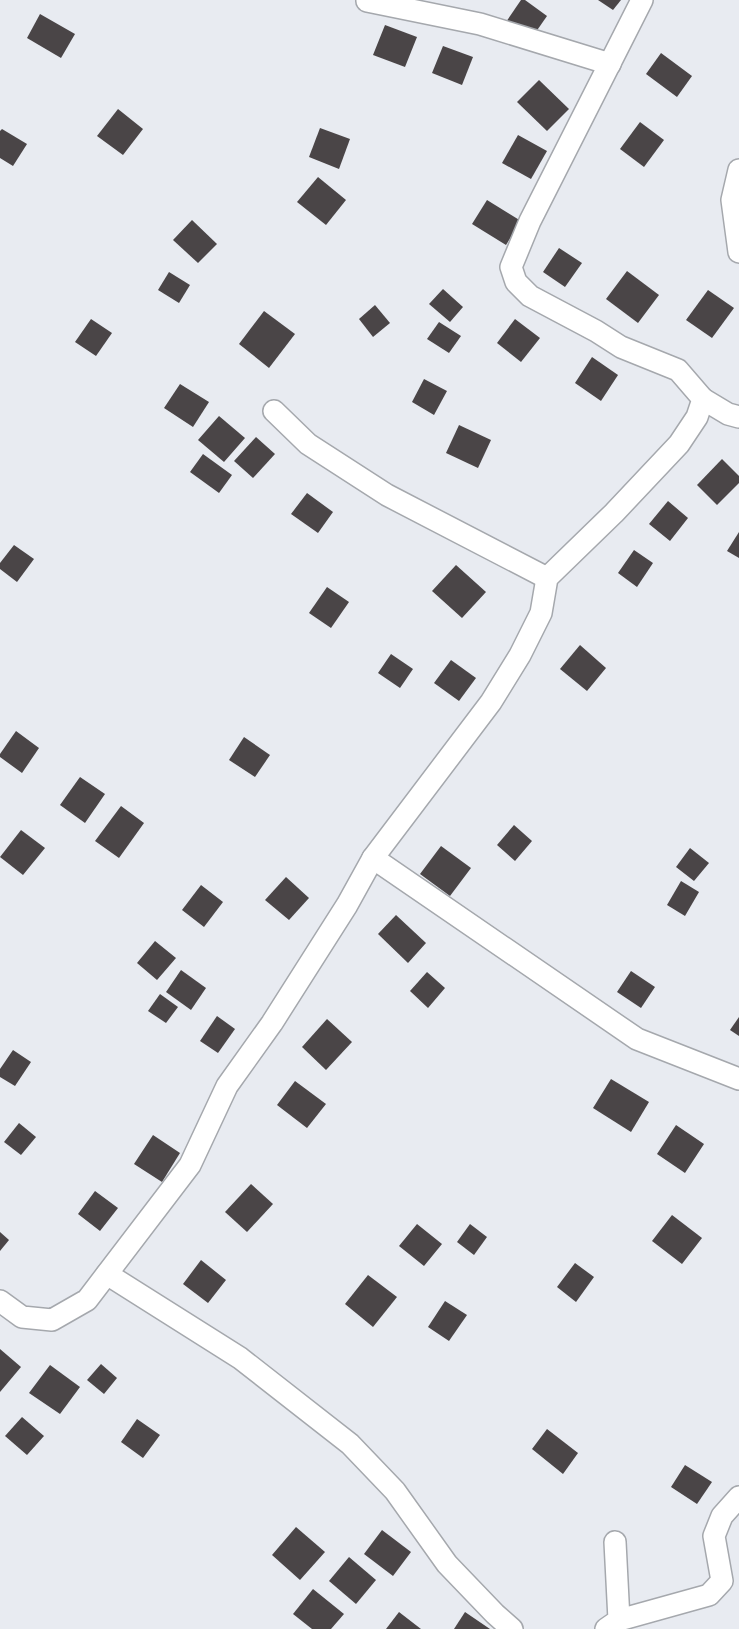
<svg xmlns="http://www.w3.org/2000/svg" width="739" height="1629" font-family="Arial,sans-serif">
<rect width="100%" height="100%" fill="#e8ebf1"/>
<g fill="#4a4547">
<polygon points="521,0 525,0 547,16 531,39 506,22"/>
<polygon points="598,0 621,0 613,10"/>
<polygon points="40,14 75,34 61,58 27,38"/>
<polygon points="385,25 417,37 405,67 373,55"/>
<polygon points="443,46 473,57 462,85 432,73"/>
<polygon points="661,53 692,76 677,97 646,74"/>
<polygon points="539,80 569,109 547,131 517,102"/>
<polygon points="118,109 143,129 123,155 97,136"/>
<polygon points="640,122 664,140 644,167 620,149"/>
<polygon points="320,128 350,139 339,169 309,157"/>
<polygon points="2,129 27,144 13,166 0,158 0,131"/>
<polygon points="518,135 547,151 531,179 502,163"/>
<polygon points="318,177 346,200 326,225 297,202"/>
<polygon points="487,200 521,221 506,245 472,224"/>
<polygon points="192,220 217,244 198,263 173,240"/>
<polygon points="559,248 582,263 565,287 543,272"/>
<polygon points="627,271 659,295 638,323 606,299"/>
<polygon points="169,272 190,285 179,303 158,290"/>
<polygon points="443,289 463,307 450,322 429,304"/>
<polygon points="708,290 734,308 712,338 686,320"/>
<polygon points="375,305 390,323 373,337 359,319"/>
<polygon points="264,311 295,334 269,368 239,344"/>
<polygon points="91,319 112,333 96,356 75,342"/>
<polygon points="515,319 540,338 521,362 497,343"/>
<polygon points="439,322 461,336 449,353 427,339"/>
<polygon points="592,357 618,375 601,401 575,383"/>
<polygon points="424,379 447,391 434,415 412,402"/>
<polygon points="180,384 209,402 193,427 164,408"/>
<polygon points="219,416 245,438 224,462 198,440"/>
<polygon points="459,425 491,440 478,468 446,453"/>
<polygon points="256,437 275,454 253,478 234,461"/>
<polygon points="203,454 232,475 219,493 190,472"/>
<polygon points="722,459 739,476 739,483 717,505 697,485"/>
<polygon points="307,493 333,512 318,533 291,514"/>
<polygon points="668,501 688,518 670,541 649,524"/>
<polygon points="739,532 739,558 727,551"/>
<polygon points="14,545 34,559 17,582 0,569 0,563"/>
<polygon points="634,550 653,563 637,587 618,573"/>
<polygon points="456,565 486,592 462,618 432,591"/>
<polygon points="327,587 349,602 331,628 309,613"/>
<polygon points="580,645 606,668 587,691 560,669"/>
<polygon points="391,654 413,669 400,688 378,673"/>
<polygon points="451,660 476,678 459,701 434,683"/>
<polygon points="16,731 39,748 22,773 0,757 0,754"/>
<polygon points="244,737 270,755 255,777 229,760"/>
<polygon points="80,777 105,794 85,823 60,805"/>
<polygon points="121,806 144,823 119,858 95,841"/>
<polygon points="514,825 532,841 515,861 497,845"/>
<polygon points="21,830 45,848 23,875 0,857"/>
<polygon points="441,846 471,868 450,896 420,874"/>
<polygon points="690,848 709,863 694,881 676,867"/>
<polygon points="286,877 309,898 289,920 265,900"/>
<polygon points="681,881 699,892 685,916 667,905"/>
<polygon points="201,885 223,902 204,927 182,910"/>
<polygon points="396,915 426,943 408,963 378,934"/>
<polygon points="155,941 176,958 157,980 137,963"/>
<polygon points="181,970 206,988 191,1010 166,992"/>
<polygon points="631,971 655,987 641,1008 617,992"/>
<polygon points="427,972 445,988 428,1008 410,991"/>
<polygon points="160,994 178,1007 166,1023 148,1011"/>
<polygon points="217,1016 235,1029 218,1053 200,1041"/>
<polygon points="739,1017 739,1036 730,1030"/>
<polygon points="327,1019 352,1042 326,1070 302,1047"/>
<polygon points="13,1050 31,1062 15,1086 0,1077 0,1069"/>
<polygon points="611,1079 649,1102 631,1132 593,1108"/>
<polygon points="295,1081 326,1104 307,1128 277,1105"/>
<polygon points="19,1123 36,1137 21,1155 4,1142"/>
<polygon points="676,1125 704,1144 685,1173 657,1154"/>
<polygon points="153,1135 180,1153 162,1182 134,1164"/>
<polygon points="251,1184 273,1204 247,1232 225,1212"/>
<polygon points="95,1191 118,1208 100,1231 78,1214"/>
<polygon points="672,1215 702,1238 682,1264 652,1241"/>
<polygon points="417,1224 442,1244 424,1266 399,1246"/>
<polygon points="470,1224 487,1237 474,1255 457,1242"/>
<polygon points="0,1232 9,1240 0,1251"/>
<polygon points="201,1260 226,1280 208,1303 183,1284"/>
<polygon points="575,1263 594,1277 576,1302 557,1287"/>
<polygon points="368,1275 397,1297 373,1327 345,1304"/>
<polygon points="445,1301 467,1315 449,1341 428,1327"/>
<polygon points="0,1349 21,1367 0,1392"/>
<polygon points="101,1364 117,1378 104,1394 87,1380"/>
<polygon points="50,1365 80,1387 60,1414 29,1393"/>
<polygon points="22,1417 44,1436 27,1455 5,1436"/>
<polygon points="137,1419 160,1435 143,1458 121,1442"/>
<polygon points="547,1429 578,1453 563,1474 532,1449"/>
<polygon points="685,1465 712,1482 697,1504 671,1487"/>
<polygon points="296,1527 325,1552 300,1580 272,1555"/>
<polygon points="382,1530 411,1552 393,1576 364,1554"/>
<polygon points="349,1557 376,1580 356,1604 329,1581"/>
<polygon points="313,1589 344,1614 331,1629 312,1629 293,1614"/>
<polygon points="399,1612 421,1629 386,1629"/>
<polygon points="465,1612 490,1629 454,1629"/>
</g>
<g fill="none" stroke-linecap="round" stroke-linejoin="round">
<defs>
<g id="street">
<polyline points="367,1 480,24 610,64"/>
<polyline points="739,170 732,200 739,252"/>
<polyline points="703,399 728,414 739,417"/>
<polyline points="274,411 308,444 387,495 547,578"/>
<polyline points="373,858 637,1039 739,1079"/>
<polyline points="107,1274 240,1358 350,1444 395,1491 447,1564 495,1614 512,1629"/>
<polyline points="0,1301 22,1317 52,1320 87,1300 190,1165 227,1086 272,1023 347,905 373,858 491,702 520,655 541,613 547,578 614,513 679,444 697,417 703,399 678,370 621,347 596,331 530,296 516,282 511,267 530,221 642,0"/>
<polyline points="619,1620 709,1595 722,1581 714,1536 722,1516 739,1497"/>
<polyline points="606,1629 619,1620 615,1542"/>
</g>
</defs>
<use href="#street" stroke="#a5a8ad" stroke-width="24"/>
<use href="#street" stroke="#fff" stroke-width="21"/>
</g>
</svg>
